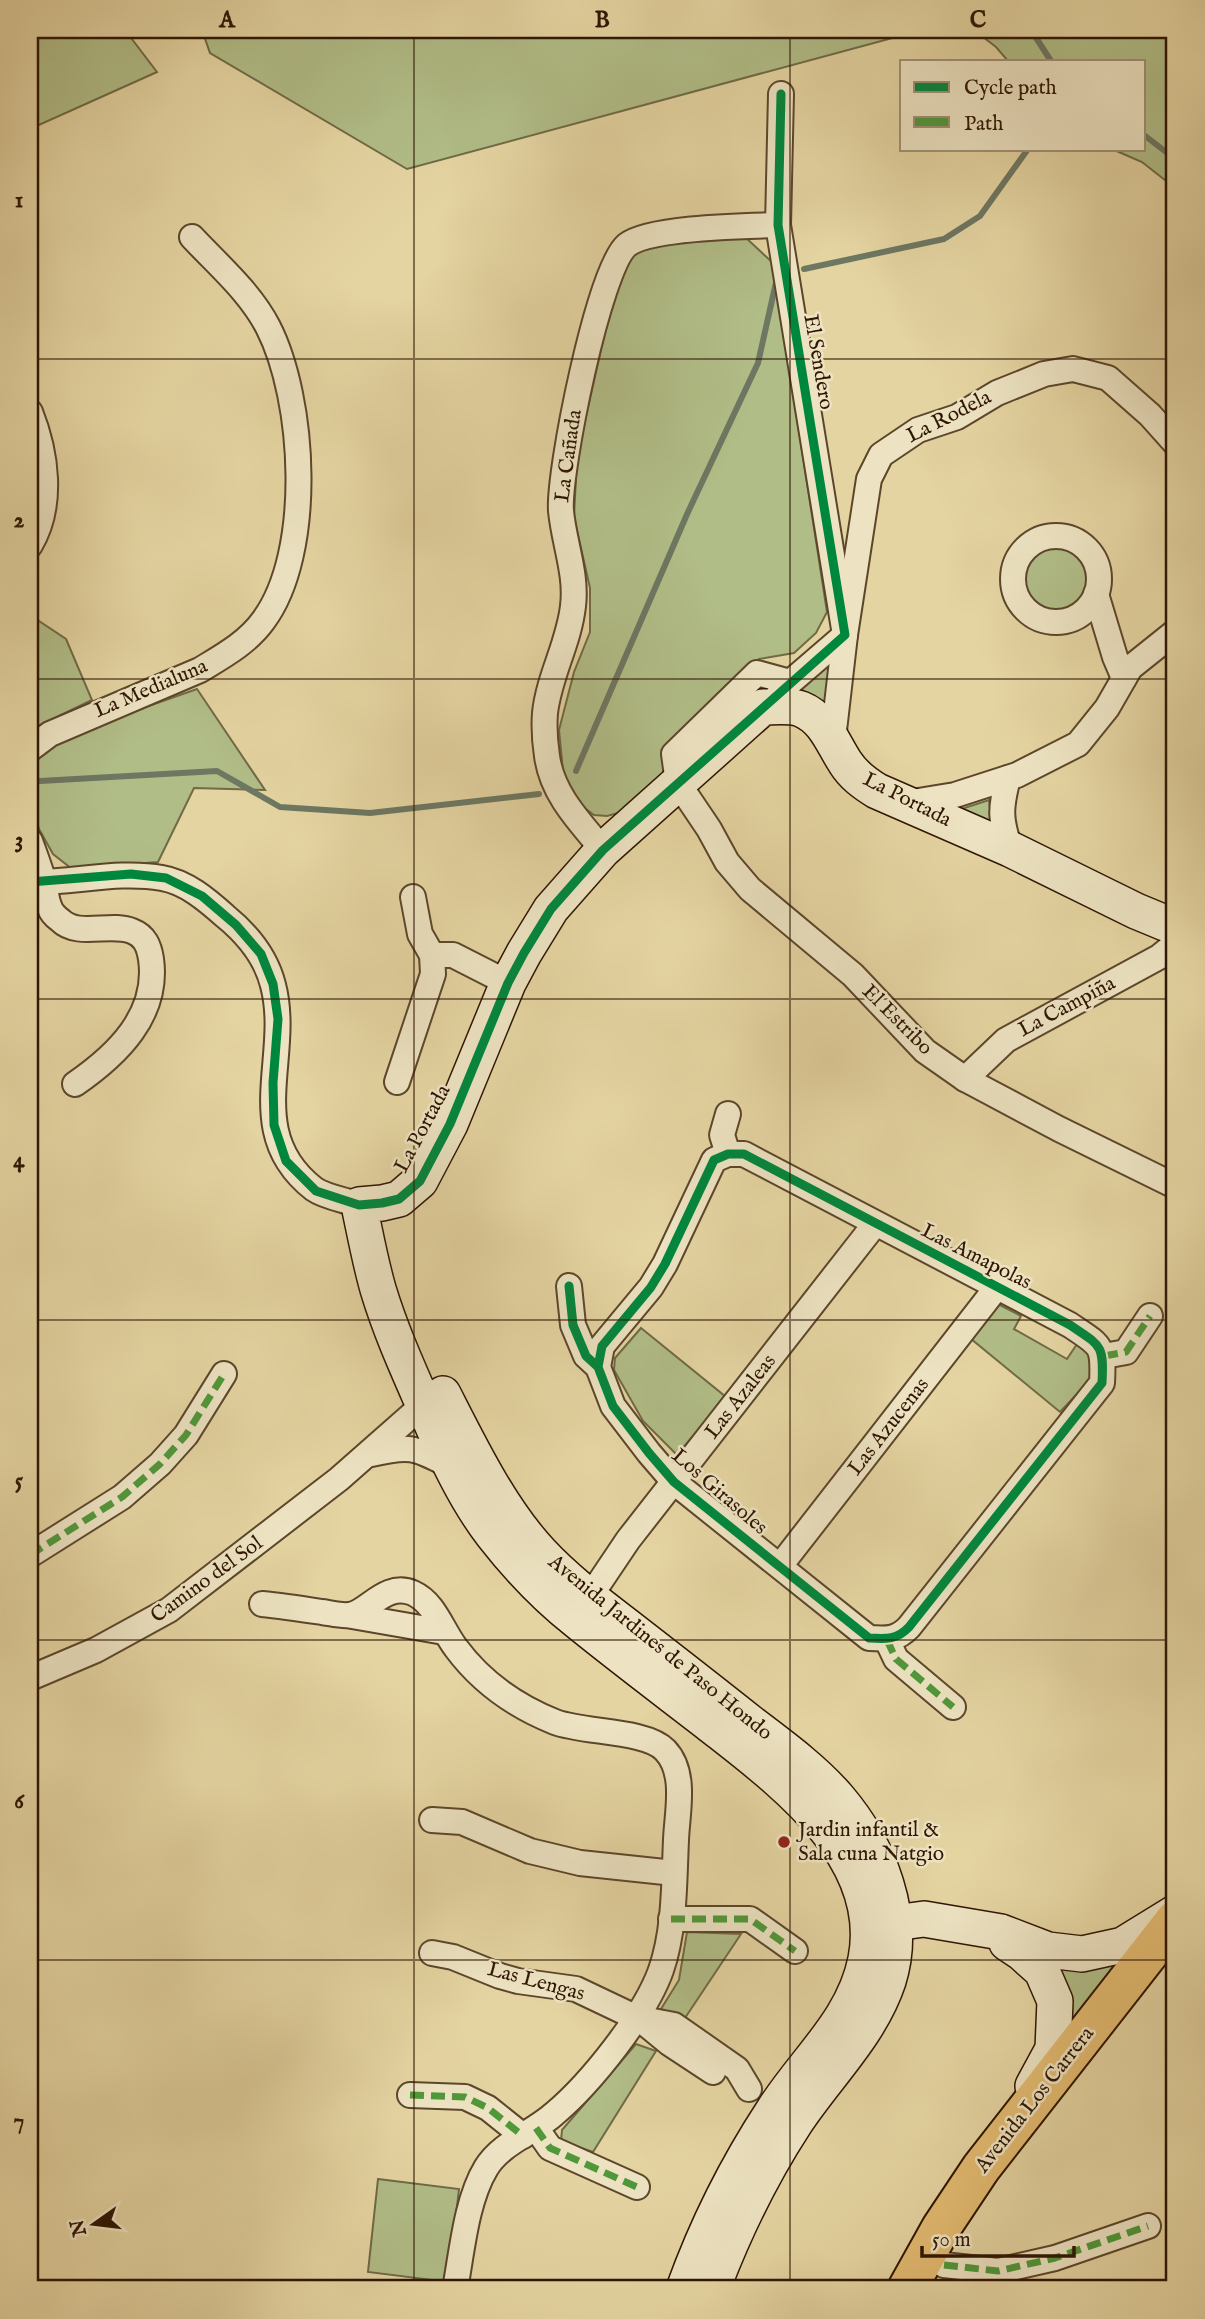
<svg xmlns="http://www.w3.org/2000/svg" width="1205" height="2319" font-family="'IM FELL English',serif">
<rect width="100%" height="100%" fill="#e4d4a1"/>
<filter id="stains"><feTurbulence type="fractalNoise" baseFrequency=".00286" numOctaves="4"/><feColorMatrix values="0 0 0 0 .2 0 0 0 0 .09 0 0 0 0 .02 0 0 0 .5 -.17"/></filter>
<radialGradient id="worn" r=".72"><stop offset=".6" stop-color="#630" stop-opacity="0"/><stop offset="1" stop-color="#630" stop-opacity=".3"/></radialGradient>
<g fill="#b1bd87" stroke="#706a46" stroke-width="2">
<polygon points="30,30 125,30 157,72 30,129"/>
<polygon points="202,30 922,30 407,169 210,53"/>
<polygon points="974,30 1175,30 1175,188 1142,162 1112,149 1144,149 1144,61 1008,61 996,47"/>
<polygon points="745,237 773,263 827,612 816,633 794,653 759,659 664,751 668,772 629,810 607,816 594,815 582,806 564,781 559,730 574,672 590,632 590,588 574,517 577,457 604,336 623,269 638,250 688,240"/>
<circle cx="1054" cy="579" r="35"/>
<polygon points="30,615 66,639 92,700 30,730"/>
<polygon points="832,660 828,711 799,692"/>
<polygon points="197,689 265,790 194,788 158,862 72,869 53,854 39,829 30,802 30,772 40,752 100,723"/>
<polygon points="989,800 993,832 952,812"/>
<polygon points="998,1304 1021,1316 1014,1329 1067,1359 1079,1341 1093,1355 1094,1376 1060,1412 970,1338"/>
<polygon points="641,1328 726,1397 677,1455 643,1421 614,1370 615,1358"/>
<polygon points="687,1932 741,1934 683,2021 661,2009 679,1980"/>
<polygon points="1136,1956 1064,2043 1053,1973 1064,1964"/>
<polygon points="636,2044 656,2051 593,2152 561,2141 562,2130"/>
<polygon points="378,2179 459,2189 448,2282 368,2272"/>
</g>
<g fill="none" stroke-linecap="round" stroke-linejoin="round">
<g stroke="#6d7762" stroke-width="6">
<polyline points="1031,30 1051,61"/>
<polyline points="1144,135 1175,159"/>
<polyline points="804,269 944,239 980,216 1028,149"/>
<polyline points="576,771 688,512 758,363 777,278"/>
<polyline points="40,781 217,771 280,807 370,813 539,794"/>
</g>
<defs>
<g id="street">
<path d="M30 412C46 452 54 505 30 545"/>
<circle cx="1056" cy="579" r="43"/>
<polyline points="1096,594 1115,657 1124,678"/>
<polyline points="790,682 757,673 674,754 678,783 709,829 727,862 750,889 853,975 925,1051 965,1079 1059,1129 1175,1186"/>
<polyline points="780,691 845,635 778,225 781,94"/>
<polyline points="833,739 845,635 869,479 881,455 918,430 957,417 997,393 1044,374 1073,369 1108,378 1150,415 1175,443"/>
<path d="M30 749 50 734 200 670C223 656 247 643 263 621 314 553 305 399 268 327 250 292 218 265 192 237"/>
<path d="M1008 778C1000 809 1000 819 1010 849"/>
<polyline points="906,803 955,795 1017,775 1078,744 1107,708 1130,668 1175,632"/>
<path d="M30 841C35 855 40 868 44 882 46 890 46 900 50 908 51 912 56 917 60 920 78 938 110 922 132 931 145 936 149 946 151 959 159 1015 117 1055 75 1084"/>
<path d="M603 850C579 821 552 794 547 756 545 743 544 726 545 713 549 676 569 643 573 606 577 574 564 543 561 511 558 472 599 268 627 245 649 227 747 226 778 225"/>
<path d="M30 882C74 883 118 870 162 878 186 882 207 900 225 916 247 934 266 957 273 985 292 1057 241 1132 314 1189 325 1197 346 1200 359 1205"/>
<polyline points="432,955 453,955 508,983"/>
<polyline points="965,1079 1006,1040 1159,957 1175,944"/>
<polyline points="397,1082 433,974 432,955 420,934 413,897"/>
<polyline points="728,1114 722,1135 728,1154"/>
<path d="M569 1286 573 1325 586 1356 598 1367 613 1406 649 1453 674 1482 869 1638C886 1639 897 1640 909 1627L1102 1383C1104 1344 1101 1346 1070 1325L744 1154H728L714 1160 665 1264 651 1287 602 1346 598 1367"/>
<polyline points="1104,1356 1126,1352 1150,1316"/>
<path d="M371 1454C410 1445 414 1447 449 1465"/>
<polyline points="30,1555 122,1497 160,1464 186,1435 224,1374"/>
<polyline points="780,1566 997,1287"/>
<path d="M262 1604C282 1606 302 1609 322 1612 330 1613 341 1616 349 1615 367 1614 385 1581 413 1593 435 1603 442 1630 456 1648 482 1683 515 1706 555 1722 584 1733 646 1730 665 1750 687 1773 677 1812 676 1840 674 1882 675 1930 661 1970 645 2015 591 2083 554 2114 533 2133 501 2143 486 2168 466 2201 462 2252 455 2289"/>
<polyline points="581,1610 628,1540 875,1224"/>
<polyline points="352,1616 444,1632"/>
<polyline points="887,1640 896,1659 953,1707"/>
<polyline points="30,1678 96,1650 169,1610 339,1479 423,1405 435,1397"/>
<polyline points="432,1820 462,1822 530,1851 580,1863 674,1873"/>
<polyline points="671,1919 750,1919 795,1951"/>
<polyline points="432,1953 453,1957 500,1976 518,1981 576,1989 637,2018 674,2025 737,2069 749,2089"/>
<polyline points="641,2020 669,2043 713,2072"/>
<polyline points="410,2095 465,2097 488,2108 523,2136"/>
<polyline points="536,2128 550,2148 637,2187"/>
<polyline points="944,2265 998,2271 1055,2258 1148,2226"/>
</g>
<g id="secondary">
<path d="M443 1394C470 1447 500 1509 541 1553 568 1582 601 1606 632 1630 672 1661 712 1692 752 1724 781 1746 814 1770 838 1798 879 1846 908 1918 888 1981 870 2035 826 2076 795 2123 761 2175 734 2231 712 2289"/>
<polyline points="872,1926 924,1919 1001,1932 1048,1950 1082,1954 1123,1945 1175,1913"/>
<polyline points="1007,1943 1022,1953 1042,1971 1055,2001 1053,2049 1033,2086"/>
<path d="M684 2289C706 2228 737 2166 773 2111 805 2060 854 2021 866 1959 886 1855 779 1779 708 1723 664 1689 620 1656 577 1621 545 1596 518 1567 493 1535 469 1504 451 1468 435 1431 415 1384 393 1339 378 1289 370 1261 365 1233 359 1205L382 1203 399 1199 420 1181 450 1124 508 983 524 953 551 909 603 850 763 707C774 707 790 705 801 709 825 719 832 742 845 762 853 775 864 783 877 791L1010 849 1136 911 1165 923 1175 924"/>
</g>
<polyline id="primary" points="907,2289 941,2228 981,2168 1175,1920"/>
</defs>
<use href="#street" stroke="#5c462b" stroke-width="28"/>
<use href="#secondary" stroke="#2f1604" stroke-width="38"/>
<use href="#primary" stroke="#2f1604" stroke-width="42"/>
<use href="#street" stroke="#ede3c2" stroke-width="24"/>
<use href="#secondary" stroke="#ede3c2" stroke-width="35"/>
<use href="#primary" stroke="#e2ba70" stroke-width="38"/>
<g stroke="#50983a" stroke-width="7" stroke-dasharray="14 7" stroke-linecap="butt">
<polyline points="1104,1356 1126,1352 1150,1316"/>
<polyline points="30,1555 122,1497 160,1464 186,1435 224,1374"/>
<polyline points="887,1640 896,1659 953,1707"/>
<polyline points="671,1919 750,1919 795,1951"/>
<polyline points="410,2095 465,2097 488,2108 523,2136"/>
<polyline points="536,2128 550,2148 637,2187"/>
<polyline points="944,2265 998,2271 1055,2258 1148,2226"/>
</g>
<defs>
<g id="cycleway">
<polyline points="30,882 131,874 166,878 202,896 236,925 261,954 273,984 278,1019 273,1083 274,1125 286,1161 316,1191 359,1205 382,1203 399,1199 420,1181 450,1124 508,983 524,953 551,909 603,850 845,635 778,225 781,94"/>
<path d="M569 1286 573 1325 586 1356 598 1367 613 1406 649 1453 674 1482 869 1638C886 1639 897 1640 909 1627L1102 1383C1104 1344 1101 1346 1070 1325L744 1154H728L714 1160 665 1264 651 1287 602 1346 598 1367"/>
</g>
</defs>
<use href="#cycleway" stroke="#ede3c2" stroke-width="13"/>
<use href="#cycleway" stroke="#00873e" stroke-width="9"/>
</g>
<path fill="none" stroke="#2f1604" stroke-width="2" stroke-opacity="0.55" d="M414 30V2289M790 30V2289M30 359H1175M30 679H1175M30 999H1175M30 1320H1175M30 1640H1175M30 1960H1175"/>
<circle fill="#8f2418" stroke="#ede3c2" stroke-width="2.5" cx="784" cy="1842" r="7"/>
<g text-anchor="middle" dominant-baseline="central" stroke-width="5" stroke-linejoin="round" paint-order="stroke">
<g font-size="21" fill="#2f1604" stroke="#ede3c2">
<text transform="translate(818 362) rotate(80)">El Sendero</text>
<text transform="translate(949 417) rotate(-27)">La Rodela</text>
<text transform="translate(569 456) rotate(-82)">La Cañada</text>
<text transform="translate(151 689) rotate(-23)">La Medialuna</text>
<text transform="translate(907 800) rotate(27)">La Portada</text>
<text transform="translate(1067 1007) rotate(-28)">La Campiña</text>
<text transform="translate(897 1020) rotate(45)">El Estribo</text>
<text transform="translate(423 1129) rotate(-62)">La Portada</text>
<text transform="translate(976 1257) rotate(27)">Las Amapolas</text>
<text transform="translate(741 1397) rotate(-52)">Las Azaleas</text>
<text transform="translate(889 1427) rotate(-52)">Las Azucenas</text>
<text transform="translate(719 1492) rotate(41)">Los Girasoles</text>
<text transform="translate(207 1580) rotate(-36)">Camino del Sol</text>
<text transform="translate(660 1648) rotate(39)">Avenida Jardines de Paso Hondo</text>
<text transform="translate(536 1982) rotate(15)">Las Lengas</text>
<text transform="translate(1035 2100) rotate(-52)">Avenida Los Carrera</text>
</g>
<g font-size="21" fill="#2f1604" stroke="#ede3c2" text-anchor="start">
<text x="798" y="1830">Jardin infantil &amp;<tspan x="798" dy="24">Sala cuna Natgio</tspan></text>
</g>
</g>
<rect width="1205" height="2319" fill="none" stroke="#e4d4a1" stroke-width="77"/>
<rect x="900" y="60" width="245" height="91" fill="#ede3c2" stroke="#a19176" stroke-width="2"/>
<rect x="914" y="82" width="35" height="10" fill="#00873e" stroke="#a19176" stroke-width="2"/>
<text x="964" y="94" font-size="21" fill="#2f1604">Cycle path</text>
<rect x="914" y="117" width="35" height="10" fill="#50983a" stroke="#a19176" stroke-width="2"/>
<text x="964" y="130" font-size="21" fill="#2f1604">Path</text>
<g transform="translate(94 2224) rotate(256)" stroke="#ede3c2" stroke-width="5" paint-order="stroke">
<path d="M0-5L12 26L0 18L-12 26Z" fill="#2f1604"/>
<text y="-10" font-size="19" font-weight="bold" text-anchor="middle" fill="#2f1604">N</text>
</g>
<path d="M922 2246v10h152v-10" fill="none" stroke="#2f1604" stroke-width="3.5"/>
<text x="932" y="2246" font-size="21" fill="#2f1604" stroke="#ede3c2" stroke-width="5" paint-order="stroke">50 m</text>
<rect x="38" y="38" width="1128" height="2242" fill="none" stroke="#2f1604" stroke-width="2.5"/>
<g font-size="23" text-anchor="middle" font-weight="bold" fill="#2f1604">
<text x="227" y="27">A</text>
<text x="602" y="27">B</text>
<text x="978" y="27">C</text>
<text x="19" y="207">1</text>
<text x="19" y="527">2</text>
<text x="19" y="847">3</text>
<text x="19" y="1167">4</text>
<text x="19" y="1488">5</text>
<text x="19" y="1808">6</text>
<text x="19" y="2128">7</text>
</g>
<rect width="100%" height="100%" filter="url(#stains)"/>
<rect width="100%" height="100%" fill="url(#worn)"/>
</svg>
